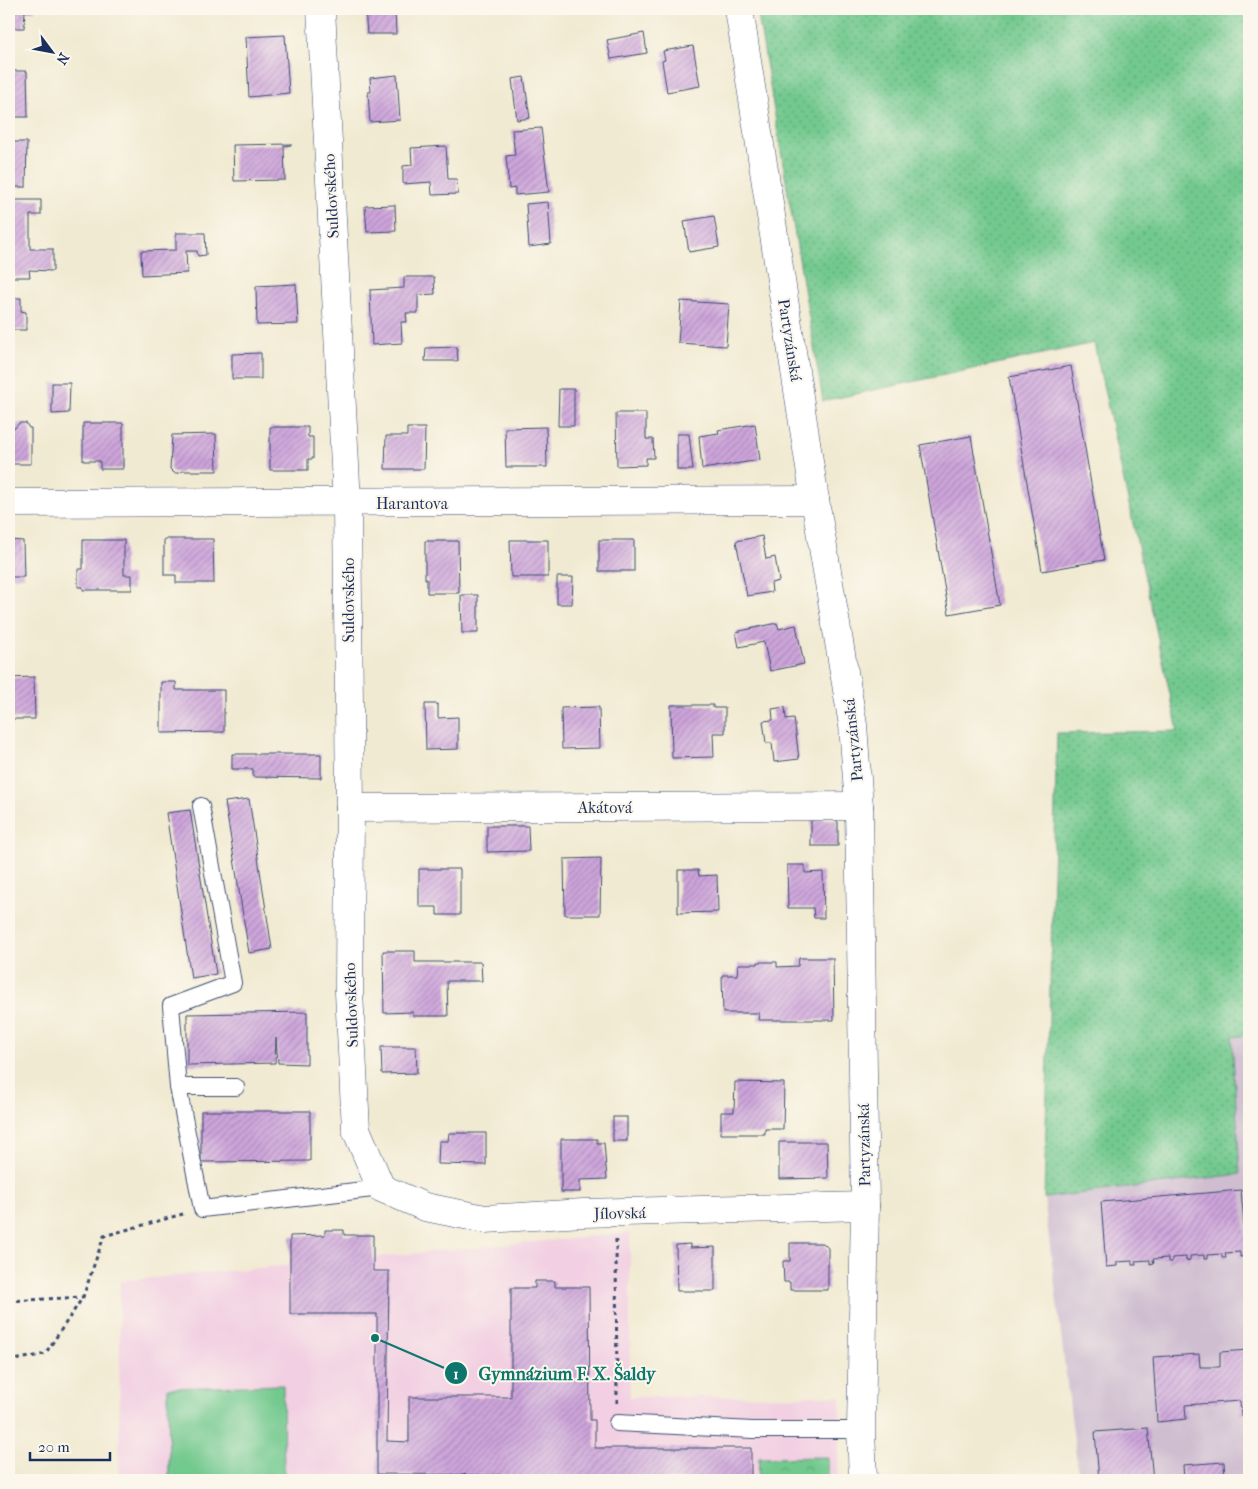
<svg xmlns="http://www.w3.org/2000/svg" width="1258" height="1489" font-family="'IM FELL French Canon',serif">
<defs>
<pattern id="grass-dots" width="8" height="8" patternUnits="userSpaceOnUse" patternTransform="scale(1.25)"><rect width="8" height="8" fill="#72c98e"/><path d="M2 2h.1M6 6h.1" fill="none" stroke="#5da477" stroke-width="1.8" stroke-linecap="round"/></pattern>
<pattern id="park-crowns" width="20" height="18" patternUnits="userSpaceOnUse" patternTransform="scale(1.25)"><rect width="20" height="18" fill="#72c98e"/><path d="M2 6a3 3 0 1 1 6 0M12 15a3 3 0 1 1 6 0" fill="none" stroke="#5da477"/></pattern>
<pattern id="building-hatch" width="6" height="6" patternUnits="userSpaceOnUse" patternTransform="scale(1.25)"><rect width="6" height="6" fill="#cea5db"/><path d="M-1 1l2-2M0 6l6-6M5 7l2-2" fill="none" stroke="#a687b5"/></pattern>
</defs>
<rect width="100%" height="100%" fill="#fbf7ec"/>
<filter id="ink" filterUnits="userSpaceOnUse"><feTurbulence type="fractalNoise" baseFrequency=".02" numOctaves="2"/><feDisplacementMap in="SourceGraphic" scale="10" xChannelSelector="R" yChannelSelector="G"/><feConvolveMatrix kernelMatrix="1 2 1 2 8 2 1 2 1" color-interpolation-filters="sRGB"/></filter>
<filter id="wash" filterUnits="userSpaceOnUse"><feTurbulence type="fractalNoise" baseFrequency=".0096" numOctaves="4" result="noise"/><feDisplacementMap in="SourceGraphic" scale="20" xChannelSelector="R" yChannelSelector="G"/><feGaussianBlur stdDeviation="1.12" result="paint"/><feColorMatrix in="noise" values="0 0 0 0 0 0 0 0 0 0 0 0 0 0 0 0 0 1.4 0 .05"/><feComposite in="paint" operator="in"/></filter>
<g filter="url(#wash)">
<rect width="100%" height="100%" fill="#f1ead2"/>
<polygon fill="#f2cfe2" points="630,1233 630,1397 841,1396 837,1480 119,1480 120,1281"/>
<polygon fill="#cfbdd0" points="1249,1035 1249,1480 1079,1480 1044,1198 1240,1174 1232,1036"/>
<polygon fill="url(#grass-dots)" stroke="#467c76" points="757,9 1249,9 1249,1035 1232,1037 1240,1174 1044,1198 1057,733 1178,731 1094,343 823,401"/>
<polygon fill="url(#park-crowns)" stroke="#467c76" points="828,1457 828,1480 758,1480 759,1458"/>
<polygon fill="#72c98e" stroke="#467c76" points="283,1385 284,1480 169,1480 168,1388"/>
<g id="blocks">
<g fill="url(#building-hatch)">
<polygon points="9,9 35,9 35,11 25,11 24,28 9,28"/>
<polygon points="365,9 395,9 396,34 367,34"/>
<polygon points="644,33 647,53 611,59 607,40"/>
<polygon points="285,35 289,93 249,97 246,37"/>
<polygon points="693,46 700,86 667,92 662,61 665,60 663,51"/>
<polygon points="9,71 27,71 28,117 9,117"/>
<polygon points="397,75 400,120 370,122 368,92 371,92 370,78"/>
<polygon points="524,77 530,118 517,120 512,79"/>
<polygon points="541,128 549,192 515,195 515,188 509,189 506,156 515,155 512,130"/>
<polygon points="9,142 27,142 26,187 9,187"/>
<polygon points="291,144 291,145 284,146 285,180 234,181 233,145"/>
<polygon points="446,146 448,179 457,179 458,194 432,195 431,182 403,184 403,166 412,165 411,148"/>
<polygon points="9,200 41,200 41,215 30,215 30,249 53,249 53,271 29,270 30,277 9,277"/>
<polygon points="548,202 551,244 529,247 526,204"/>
<polygon points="395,205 396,231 367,232 365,206"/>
<polygon points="714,216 719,247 689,252 684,221"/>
<polygon points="176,233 205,233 206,255 198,256 197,251 186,251 187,273 142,275 141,251 176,250"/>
<polygon points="404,277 434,277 435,294 418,295 418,313 406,313 407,322 401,322 402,343 372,345 370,290 404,288"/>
<polygon points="296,284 298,324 257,325 256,286"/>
<polygon points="9,298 21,298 21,311 26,312 26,330 9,330"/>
<polygon points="681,301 729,304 726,346 678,343"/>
<polygon points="457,347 458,361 425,361 426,348"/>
<polygon points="261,353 261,379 232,379 232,354"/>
<polygon points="1071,366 1104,560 1042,571 1009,377"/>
<polygon points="52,383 70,383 69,413 52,414"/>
<polygon points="559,389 574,389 574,426 558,426"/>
<polygon points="616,413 646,413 646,439 653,439 654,458 646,458 646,465 617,466"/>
<polygon points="19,423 26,423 29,428 31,428 31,464 9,464 9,428 15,428"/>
<polygon points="83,423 123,423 123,469 100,469 100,461 83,461"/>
<polygon points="755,424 760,460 702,469 699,436 719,433 718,430"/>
<polygon points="270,427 308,427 308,437 313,437 313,459 308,459 308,470 270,470"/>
<polygon points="546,427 547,467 506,467 505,428"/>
<polygon points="407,428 425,428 424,469 385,469 386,436 407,436"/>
<polygon points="216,434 217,471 182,471 180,473 174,473 170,469 172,435"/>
<polygon points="677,434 689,434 693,470 677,470"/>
<polygon points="971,436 1000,605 949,614 920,445"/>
<polygon points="762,536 766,559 775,557 779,581 771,583 772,592 747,596 736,541"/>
<polygon points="164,539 213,539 214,583 176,583 176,575 164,575"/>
<polygon points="9,540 23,541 24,577 9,577"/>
<polygon points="83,540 124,540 124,575 132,575 132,590 83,590 83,587 78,587 78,569 83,569"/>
<polygon points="510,540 548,540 548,577 511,577"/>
<rect x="599" y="540" width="35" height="31"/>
<polygon points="425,541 458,541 459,593 427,593 427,579 425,579"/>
<polygon points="557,577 573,577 572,604 557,604"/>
<polygon points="461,595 478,595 478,633 462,633"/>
<polygon points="777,623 779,629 796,625 804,664 770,671 764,642 739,647 736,632"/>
<polygon points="34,677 35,719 9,719 9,678"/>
<polygon points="161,682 176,682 176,690 224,690 224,732 161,733"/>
<polygon points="425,704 438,704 438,718 458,717 458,749 426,750"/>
<polygon points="671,705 713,705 713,708 725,708 725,733 713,733 714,757 672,758"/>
<polygon points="599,707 600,748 562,749 561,708"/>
<polygon points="785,707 786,719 794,718 799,759 774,762 772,743 766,743 763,721 773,720 772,709"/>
<polygon points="232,754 321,754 321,778 253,777 253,769 232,769"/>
<polygon points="249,799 272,949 249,953 225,802"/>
<polygon points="190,810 216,974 191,978 166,813"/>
<polygon points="835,819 838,822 838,846 811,846 811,820"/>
<polygon points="487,826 528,826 529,851 487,852"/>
<polygon points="601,858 600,915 565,915 564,859"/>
<polygon points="787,865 805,865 805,873 823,872 824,918 814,918 813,908 788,908"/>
<polygon points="419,869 460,869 460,915 437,915 437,907 419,907"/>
<polygon points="678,870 698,870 699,876 717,875 718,912 678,913"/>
<polygon points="383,951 415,951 415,962 481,962 482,981 447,981 448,1016 413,1016 413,1012 384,1013"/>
<polygon points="799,958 833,958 834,1020 758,1020 759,1013 723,1013 722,975 737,975 738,964 758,964 758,962 777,962 777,967 798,966"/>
<polygon points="307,1012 307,1064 278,1063 276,1038 275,1063 187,1065 187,1014"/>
<polygon points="381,1047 416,1047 417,1073 382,1074"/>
<polygon points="735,1082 784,1083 783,1129 765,1129 765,1134 721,1134 721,1112 734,1112"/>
<polygon points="201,1111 310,1111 310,1161 201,1162"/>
<rect x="613" y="1117" width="14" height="24"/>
<polygon points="449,1133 486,1133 486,1165 438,1164 439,1141 448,1141"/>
<polygon points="561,1139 597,1139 597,1143 604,1143 607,1179 580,1180 580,1192 561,1192"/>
<polygon points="779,1142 827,1142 828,1178 779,1179"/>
<polygon points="1241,1190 1247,1256 1240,1257 1240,1252 1225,1253 1226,1258 1222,1258 1222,1254 1207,1255 1207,1259 1204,1259 1204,1255 1190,1256 1190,1260 1186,1261 1186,1257 1172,1258 1172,1262 1168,1262 1168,1258 1153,1259 1154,1263 1150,1264 1150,1260 1135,1261 1136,1265 1132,1265 1132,1261 1117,1262 1117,1266 1106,1267 1101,1202"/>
<polygon points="325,1230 344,1230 344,1235 373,1235 373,1271 389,1271 387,1441 409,1442 409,1397 511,1397 511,1288 535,1288 535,1281 555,1281 555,1287 589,1287 590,1420 595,1420 595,1448 751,1448 751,1480 512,1480 512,1475 377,1474 377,1314 290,1314 290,1236 325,1235"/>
<polygon points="790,1243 823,1243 828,1248 828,1290 790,1290 790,1282 784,1282 783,1261 790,1261"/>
<polygon points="690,1244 690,1248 715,1247 715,1291 677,1291 676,1245"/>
<polygon points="1249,1350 1249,1414 1241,1415 1240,1401 1185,1405 1186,1419 1157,1422 1153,1357 1199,1354 1200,1367 1220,1367 1220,1352"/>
<polygon points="1148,1428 1153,1480 1099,1480 1095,1432"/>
<polygon points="1224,1462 1225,1480 1184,1480 1183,1465"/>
</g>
</g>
</g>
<g filter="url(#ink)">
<use href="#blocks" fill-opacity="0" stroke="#3b4b6f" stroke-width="1"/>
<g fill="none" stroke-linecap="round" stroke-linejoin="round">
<defs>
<g id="service">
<polyline points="178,1087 171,1006 233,983 201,806"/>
<polyline points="236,1087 178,1087 202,1209 381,1188"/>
<polyline points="617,1423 753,1430 861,1430"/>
</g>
<g id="minor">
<polyline points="321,9 347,503 350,808 349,992 356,1129 381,1188 425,1207 485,1219 583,1213 865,1206"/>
<polyline points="739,9 815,500 853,725 859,806 865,1206 861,1430 863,1480"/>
<polyline points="9,503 815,500"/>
<polyline points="350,808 859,806"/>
</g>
</defs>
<use href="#service" stroke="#3b4b6f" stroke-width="18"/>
<use href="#minor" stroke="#3b4b6f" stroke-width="29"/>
<g stroke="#3b4b6f" stroke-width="3" stroke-dasharray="4 4" stroke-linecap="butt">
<polyline points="616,1239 617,1403"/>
<polyline points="9,1301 82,1297"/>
<polyline points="9,1361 45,1354 83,1297 104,1236 183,1214"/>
</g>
<use href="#service" stroke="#fff" stroke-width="16"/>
<use href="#minor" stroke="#fff" stroke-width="28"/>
</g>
</g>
<g text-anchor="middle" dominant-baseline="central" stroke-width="4" stroke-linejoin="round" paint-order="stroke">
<g font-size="16" fill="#1b2f5e" stroke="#fbf7ec">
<text transform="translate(331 196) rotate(-93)">Suldovského</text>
<text transform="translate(790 340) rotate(81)">Partyzánská</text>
<text x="412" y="503">Harantova</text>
<text transform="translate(348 600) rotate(-90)">Suldovského</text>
<text transform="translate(853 740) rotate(-96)">Partyzánská</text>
<text x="605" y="807">Akátová</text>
<text transform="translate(351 1005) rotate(-92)">Suldovského</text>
<text transform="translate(864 1145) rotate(-91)">Partyzánská</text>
<text transform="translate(620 1213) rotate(-1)">Jílovská</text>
</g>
</g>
<path fill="none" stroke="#0f766e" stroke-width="2" d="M375 1338L456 1373"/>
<g fill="#0f766e" stroke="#fbf7ec" stroke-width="2">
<circle cx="375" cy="1338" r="5"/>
<circle cx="456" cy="1373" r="12"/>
</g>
<g font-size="15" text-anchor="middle" font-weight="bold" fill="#fff">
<text x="456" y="1379">1</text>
</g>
<g font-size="18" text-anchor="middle" font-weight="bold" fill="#0f766e" stroke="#fbf7ec" stroke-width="4" stroke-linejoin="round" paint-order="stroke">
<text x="567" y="1380">Gymnázium F. X. Šaldy</text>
</g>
<rect width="1258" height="1489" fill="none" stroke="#fbf7ec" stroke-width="30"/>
<g transform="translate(52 52) rotate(122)" stroke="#fbf7ec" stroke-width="4" paint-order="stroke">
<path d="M0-4L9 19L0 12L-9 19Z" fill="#1b2f5e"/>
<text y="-8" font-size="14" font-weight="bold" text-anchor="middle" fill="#1b2f5e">N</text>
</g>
<path d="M30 1452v8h80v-8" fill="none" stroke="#1b2f5e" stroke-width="2.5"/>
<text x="38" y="1452" font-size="15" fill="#1b2f5e" stroke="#fbf7ec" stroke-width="4" paint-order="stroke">20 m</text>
</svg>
